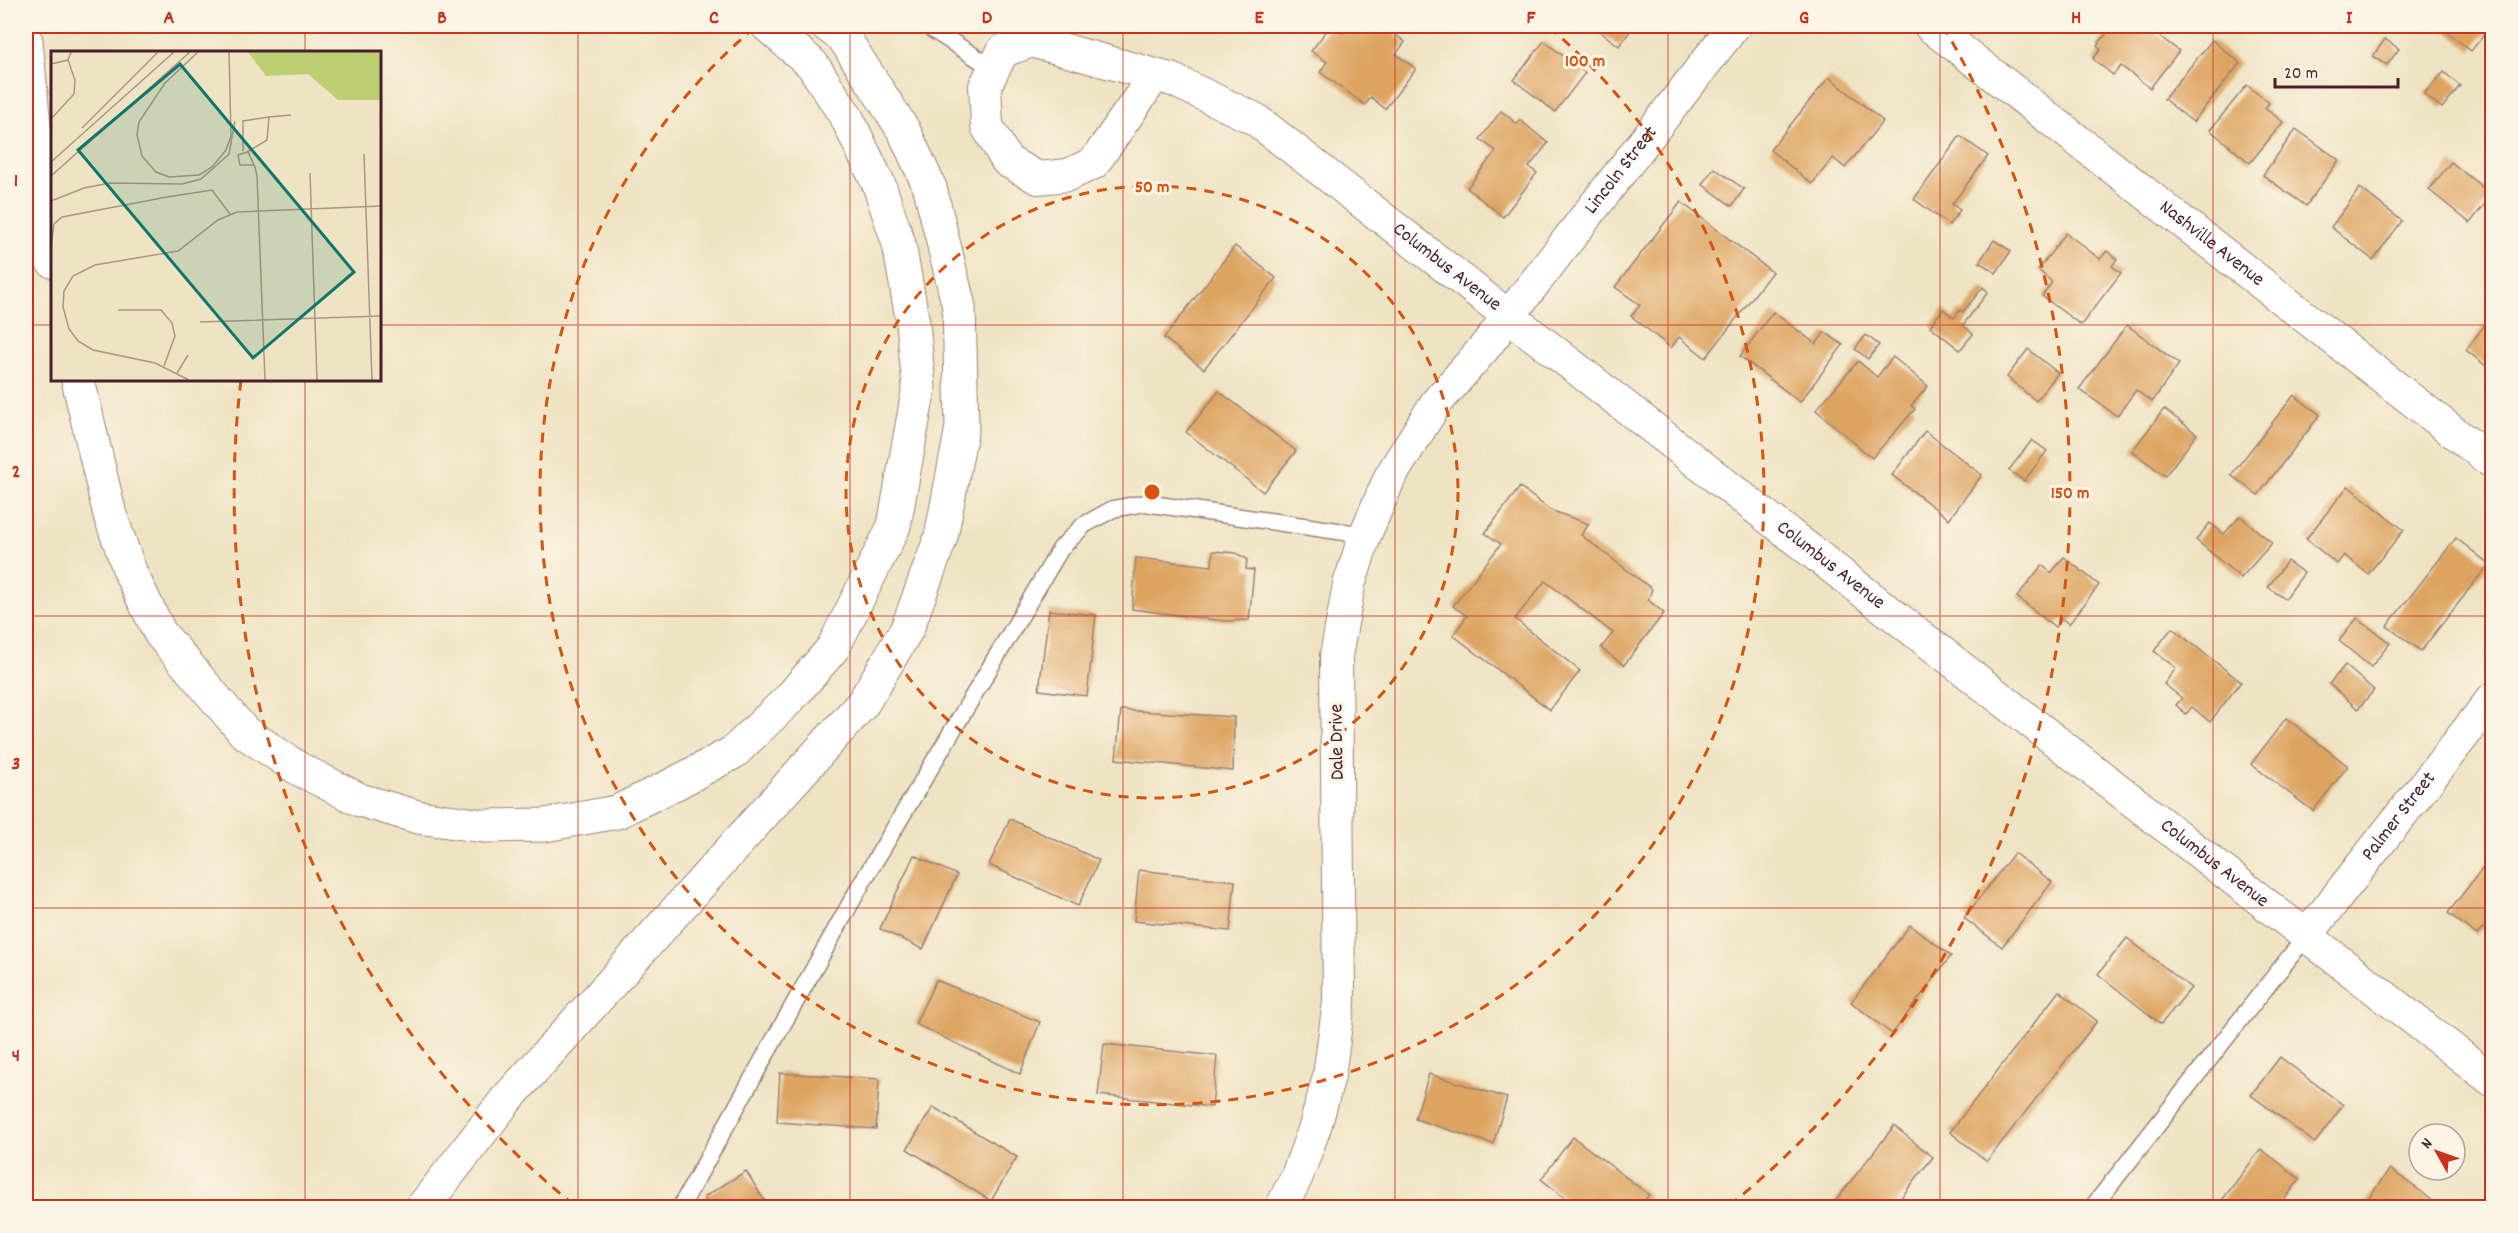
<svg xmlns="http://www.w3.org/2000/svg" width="2518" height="1233" font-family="Dekko,sans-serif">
<rect width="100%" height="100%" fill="#fcf5e5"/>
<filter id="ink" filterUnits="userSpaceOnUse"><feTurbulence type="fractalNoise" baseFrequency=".0167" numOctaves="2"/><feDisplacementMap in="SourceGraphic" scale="12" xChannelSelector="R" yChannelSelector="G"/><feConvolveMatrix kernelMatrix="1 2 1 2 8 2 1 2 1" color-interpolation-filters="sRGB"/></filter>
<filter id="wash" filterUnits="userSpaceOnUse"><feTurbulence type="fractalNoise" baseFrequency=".008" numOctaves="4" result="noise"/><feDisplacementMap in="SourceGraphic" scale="24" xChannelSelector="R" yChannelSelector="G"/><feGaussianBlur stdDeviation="1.35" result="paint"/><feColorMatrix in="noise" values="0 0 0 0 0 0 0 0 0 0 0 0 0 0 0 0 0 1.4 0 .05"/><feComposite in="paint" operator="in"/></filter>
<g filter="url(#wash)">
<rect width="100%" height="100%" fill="#eee3c2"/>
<g id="blocks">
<g fill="#dda460">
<polygon points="1330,26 1343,33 1349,26 1384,26 1405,42 1396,54 1416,69 1385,109 1371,97 1365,105 1320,72 1327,62 1311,51"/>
<polygon points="1593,26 1634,26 1619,46"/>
<polygon points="2113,26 2146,26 2179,51 2150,88 2121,66 2113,75 2093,59 2101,49 2097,45"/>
<polygon points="2440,26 2491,26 2471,51"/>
<polygon points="2385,39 2399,49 2387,65 2373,56"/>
<polygon points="2212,40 2240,63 2193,122 2164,99"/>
<polygon points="1544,41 1585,73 1555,112 1514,80"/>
<polygon points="2444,72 2460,86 2442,108 2424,94"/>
<polygon points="1829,77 1883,121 1845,168 1833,158 1812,184 1770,150"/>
<polygon points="2247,85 2269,103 2265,108 2283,122 2250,163 2210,130"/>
<polygon points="1501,111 1517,124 1520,120 1548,143 1529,167 1537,173 1503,217 1467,188 1496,151 1480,139"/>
<polygon points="2296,129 2339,160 2306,206 2263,175"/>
<polygon points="1960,136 1988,156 1952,204 1960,210 1949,225 1914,199"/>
<polygon points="2451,162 2492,195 2470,223 2429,190"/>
<polygon points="1714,168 1744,189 1732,206 1702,184"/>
<polygon points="2360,188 2402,221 2373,260 2331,227"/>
<polygon points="1681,202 1772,272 1706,358 1679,337 1671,348 1631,316 1640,305 1615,287"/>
<polygon points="2066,233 2100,259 2107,251 2117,259 2112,266 2121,273 2081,325 2042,296 2052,282 2038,270"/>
<polygon points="1994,240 2011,251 1996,273 1979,262"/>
<polygon points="1235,246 1276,278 1204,369 1164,338"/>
<polygon points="1983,287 1988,292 1963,325 1973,334 1960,350 1930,326 1943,309 1954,318 1960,310 1963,312"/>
<polygon points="1773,312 1816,344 1825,332 1843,345 1800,402 1740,356"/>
<polygon points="2492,315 2492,371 2466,350"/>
<polygon points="2127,325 2179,364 2152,402 2136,390 2117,416 2079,389"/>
<polygon points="1866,335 1879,345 1868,359 1855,349"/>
<polygon points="2028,349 2058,373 2036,401 2007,377"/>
<polygon points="1893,357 1928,386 1911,406 1915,409 1872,458 1816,410 1858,361 1877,377"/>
<polygon points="1219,391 1296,451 1263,492 1186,432"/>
<polygon points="2294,395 2320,415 2258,495 2231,475"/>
<polygon points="2164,409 2197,434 2165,476 2132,451"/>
<polygon points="1925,431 1982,475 1949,519 1892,475"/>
<polygon points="2032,440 2047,451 2024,481 2009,470"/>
<polygon points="2348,486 2404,530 2368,574 2344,555 2337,564 2306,539"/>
<polygon points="1520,487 1550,510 1589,524 1581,535 1652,589 1648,600 1664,613 1624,665 1601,648 1613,633 1545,581 1515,619 1580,671 1550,710 1453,635 1467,616 1453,606 1501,544 1485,533"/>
<polygon points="2240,516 2272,543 2241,578 2196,540 2210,523 2224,534"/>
<polygon points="2456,538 2489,564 2421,651 2387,626"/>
<polygon points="1213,551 1236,553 1247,559 1246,569 1254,570 1249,620 1224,621 1132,609 1136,558 1212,566"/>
<polygon points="2064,557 2099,585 2069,624 2062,619 2055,627 2017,597 2042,565 2051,573"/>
<polygon points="2287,561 2304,573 2285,599 2268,587"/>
<polygon points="1049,610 1096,615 1087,696 1039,690"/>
<polygon points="2357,618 2390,643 2371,667 2339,641"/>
<polygon points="2172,628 2241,682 2210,722 2192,707 2186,714 2176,705 2182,698 2164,684 2176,668 2154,651"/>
<polygon points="2345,665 2374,690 2358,709 2329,684"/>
<polygon points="1121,710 1234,717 1233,771 1116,759"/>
<polygon points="2286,718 2348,766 2313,811 2251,764"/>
<polygon points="1010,819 1099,860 1078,906 989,865"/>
<polygon points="2014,853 2052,882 2002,947 1964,918"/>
<polygon points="914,855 957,875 923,949 880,929"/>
<polygon points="2492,856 2492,936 2482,928 2477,935 2448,913"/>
<polygon points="1139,870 1235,881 1230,931 1134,921"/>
<polygon points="1910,925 1951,956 1892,1034 1851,1002"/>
<polygon points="2127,938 2191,988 2161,1024 2098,974"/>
<polygon points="936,980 1040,1022 1020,1074 915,1024"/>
<polygon points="2059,991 2097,1021 1987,1161 1950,1132"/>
<polygon points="1104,1044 1217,1056 1212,1107 1098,1095"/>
<polygon points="2280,1057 2343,1105 2315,1143 2251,1095"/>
<polygon points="780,1073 879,1079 876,1129 777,1122"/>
<polygon points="1429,1074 1507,1098 1493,1144 1415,1119"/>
<polygon points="933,1107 1017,1157 991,1201 907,1149"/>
<polygon points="1894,1126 1933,1157 1914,1181 1893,1208 1830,1208"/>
<polygon points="1573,1137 1649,1195 1639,1208 1577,1208 1541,1179"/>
<polygon points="2261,1149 2300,1179 2278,1208 2216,1208"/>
<polygon points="2390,1169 2423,1193 2441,1208 2361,1208"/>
<polygon points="746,1171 769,1208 710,1208 704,1197"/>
</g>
</g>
</g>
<g filter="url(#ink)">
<use href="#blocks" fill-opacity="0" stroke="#9c8176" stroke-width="1.5"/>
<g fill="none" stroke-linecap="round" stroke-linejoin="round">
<defs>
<g id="service">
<polyline points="927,26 994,69"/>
<polyline points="680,1208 863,881 1061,548 1084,525 1113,509 1145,503 1365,535"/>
<polyline points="2092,1208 2307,935"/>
</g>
<g id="minor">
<path id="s1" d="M1930 26 2492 462"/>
<path id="s2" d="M1155 75 1094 163 1068 175 1038 178 1007 161 987 126 985 86 1003 51 1032 41 1155 75 1173 80 1255 119 2492 1080"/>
<path id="s3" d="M2307 935 2492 699"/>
<path id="s4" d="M1281 1208 1297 1176 1315 1127 1329 1076 1339 1002 1336 656 1349 585 1365 535 1390 477 1436 403 1484 348 1734 26"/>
</g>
<g id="motorway">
<polyline points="26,41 42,211 52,261"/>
<polyline points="78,380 110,515 131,574 160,633 244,732 299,769 360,800 418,817 484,826 545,825 617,812 676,783 734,752 790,698 833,648 894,526 919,387 913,323 899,244 879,185 847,118 812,64 768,26"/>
<polyline points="422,1208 506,1100 863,703 907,629 941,537 962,427 959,307 930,188 904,131 844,38 828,26"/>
</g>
</defs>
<use href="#service" stroke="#9c8176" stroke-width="19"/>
<use href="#minor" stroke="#9c8176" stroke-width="34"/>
<use href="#motorway" stroke="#9c8176" stroke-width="35"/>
<use href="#service" stroke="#fff" stroke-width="16"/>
<use href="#minor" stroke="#fff" stroke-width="32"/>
<use href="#motorway" stroke="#fff" stroke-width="33"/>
</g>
</g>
<path fill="none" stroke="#c8321e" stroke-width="1.5" stroke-opacity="0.55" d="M305 26V52M578 26V1208M850 26V1208M1123 26V1208M1395 26V1208M1668 26V1208M1940 26V1208M2213 26V1208M26 325H52M380 325H2492M305 380V1208M26 616H2492M26 908H2492"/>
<g fill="none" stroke="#d8530f" stroke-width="3" stroke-dasharray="10 8">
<circle cx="1152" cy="492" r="306"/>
<path d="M1549 27A612 612 0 1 1 755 27"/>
<path d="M574 1205A918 918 0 0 1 241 380M1943 26A918 918 0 0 1 1730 1205"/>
</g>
<g text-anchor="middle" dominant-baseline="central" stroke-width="6" stroke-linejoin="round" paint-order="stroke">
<g font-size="20" fill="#4a1f2b" stroke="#fcf5e5">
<text stroke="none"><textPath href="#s4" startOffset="1134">Lincoln Street</textPath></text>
<text stroke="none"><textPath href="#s1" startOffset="356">Nashville Avenue</textPath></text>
<text stroke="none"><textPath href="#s2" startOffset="831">Columbus Avenue</textPath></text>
<text stroke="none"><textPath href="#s2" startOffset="1317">Columbus Avenue</textPath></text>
<text transform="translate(1338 742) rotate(-91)">Dale Drive</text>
<text stroke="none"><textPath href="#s3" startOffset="150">Palmer Street</textPath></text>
<text stroke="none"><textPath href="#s2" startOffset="1803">Columbus Avenue</textPath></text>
</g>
</g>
<g transform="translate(51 51)">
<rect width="330" height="330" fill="#eee3c2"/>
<path d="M197 1H330V49H287L257 23 215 25Z" fill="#bccf72"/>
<path fill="none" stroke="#ac9586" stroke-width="1.5" d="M147 1 114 32 88 71 86 84 91 105 105 121 118 126 148 124 161 116 175 99 180 85 178 1M0 13 17 9 20 1M0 68 23 43 24 29 17 9M31 77 107 1M192 100V70L218 66M196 101 216 89 218 66 240 64M313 103 321 329M0 111 123 1M203 114H189L187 104 197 101 203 114 204 116 206 125 214 329M259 122 266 329M0 125 139 1M0 150 33 137 59 132 131 133 150 128 178 103 184 70M0 197 3 173 11 166 116 146 161 139 179 163M67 259H110L121 272 124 285 113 315M149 271 330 265M126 322 137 304M138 329 104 312 42 299 27 290 18 278 12 256 13 240 22 225 44 214 127 200 167 169 186 161 330 155"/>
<path fill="#0f766e" fill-opacity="0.15" stroke="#0f766e" stroke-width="3" d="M129 13 303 221 202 307 27 99Z"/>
<rect width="330" height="330" fill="none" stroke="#4a1f2b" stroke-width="3"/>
</g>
<circle cx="1152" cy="492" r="9" fill="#d8530f" stroke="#fcf5e5" stroke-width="3"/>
<g font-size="18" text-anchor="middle" font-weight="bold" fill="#d8530f" stroke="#fcf5e5" stroke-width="6" stroke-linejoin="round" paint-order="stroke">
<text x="1585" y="66">100 m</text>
<text x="1152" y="192">50 m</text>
<text x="2070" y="498">150 m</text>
</g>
<rect width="2518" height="1233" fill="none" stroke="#fcf5e5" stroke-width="66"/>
<g transform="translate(2437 1152) rotate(310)"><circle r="28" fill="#fcf5e5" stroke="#b59f9b" stroke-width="1.5"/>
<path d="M0-4.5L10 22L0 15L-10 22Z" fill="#c8321e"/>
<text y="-9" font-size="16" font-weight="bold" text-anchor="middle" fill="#4a1f2b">N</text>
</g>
<path d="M2275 78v9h123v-9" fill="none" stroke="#4a1f2b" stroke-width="3"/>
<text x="2284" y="78" font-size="18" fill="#4a1f2b" stroke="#fcf5e5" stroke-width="4.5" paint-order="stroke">20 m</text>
<rect x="33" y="33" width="2452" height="1167" fill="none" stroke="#c8321e" stroke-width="2"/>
<g font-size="20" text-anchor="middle" font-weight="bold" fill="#c8321e">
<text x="169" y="23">A</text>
<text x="442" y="23">B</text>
<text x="714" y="23">C</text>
<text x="987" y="23">D</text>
<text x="1259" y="23">E</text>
<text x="1531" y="23">F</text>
<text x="1804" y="23">G</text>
<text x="2076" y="23">H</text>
<text x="2349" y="23">I</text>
<text x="16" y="186">1</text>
<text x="16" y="477">2</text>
<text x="16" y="769">3</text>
<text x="16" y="1061">4</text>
</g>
</svg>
